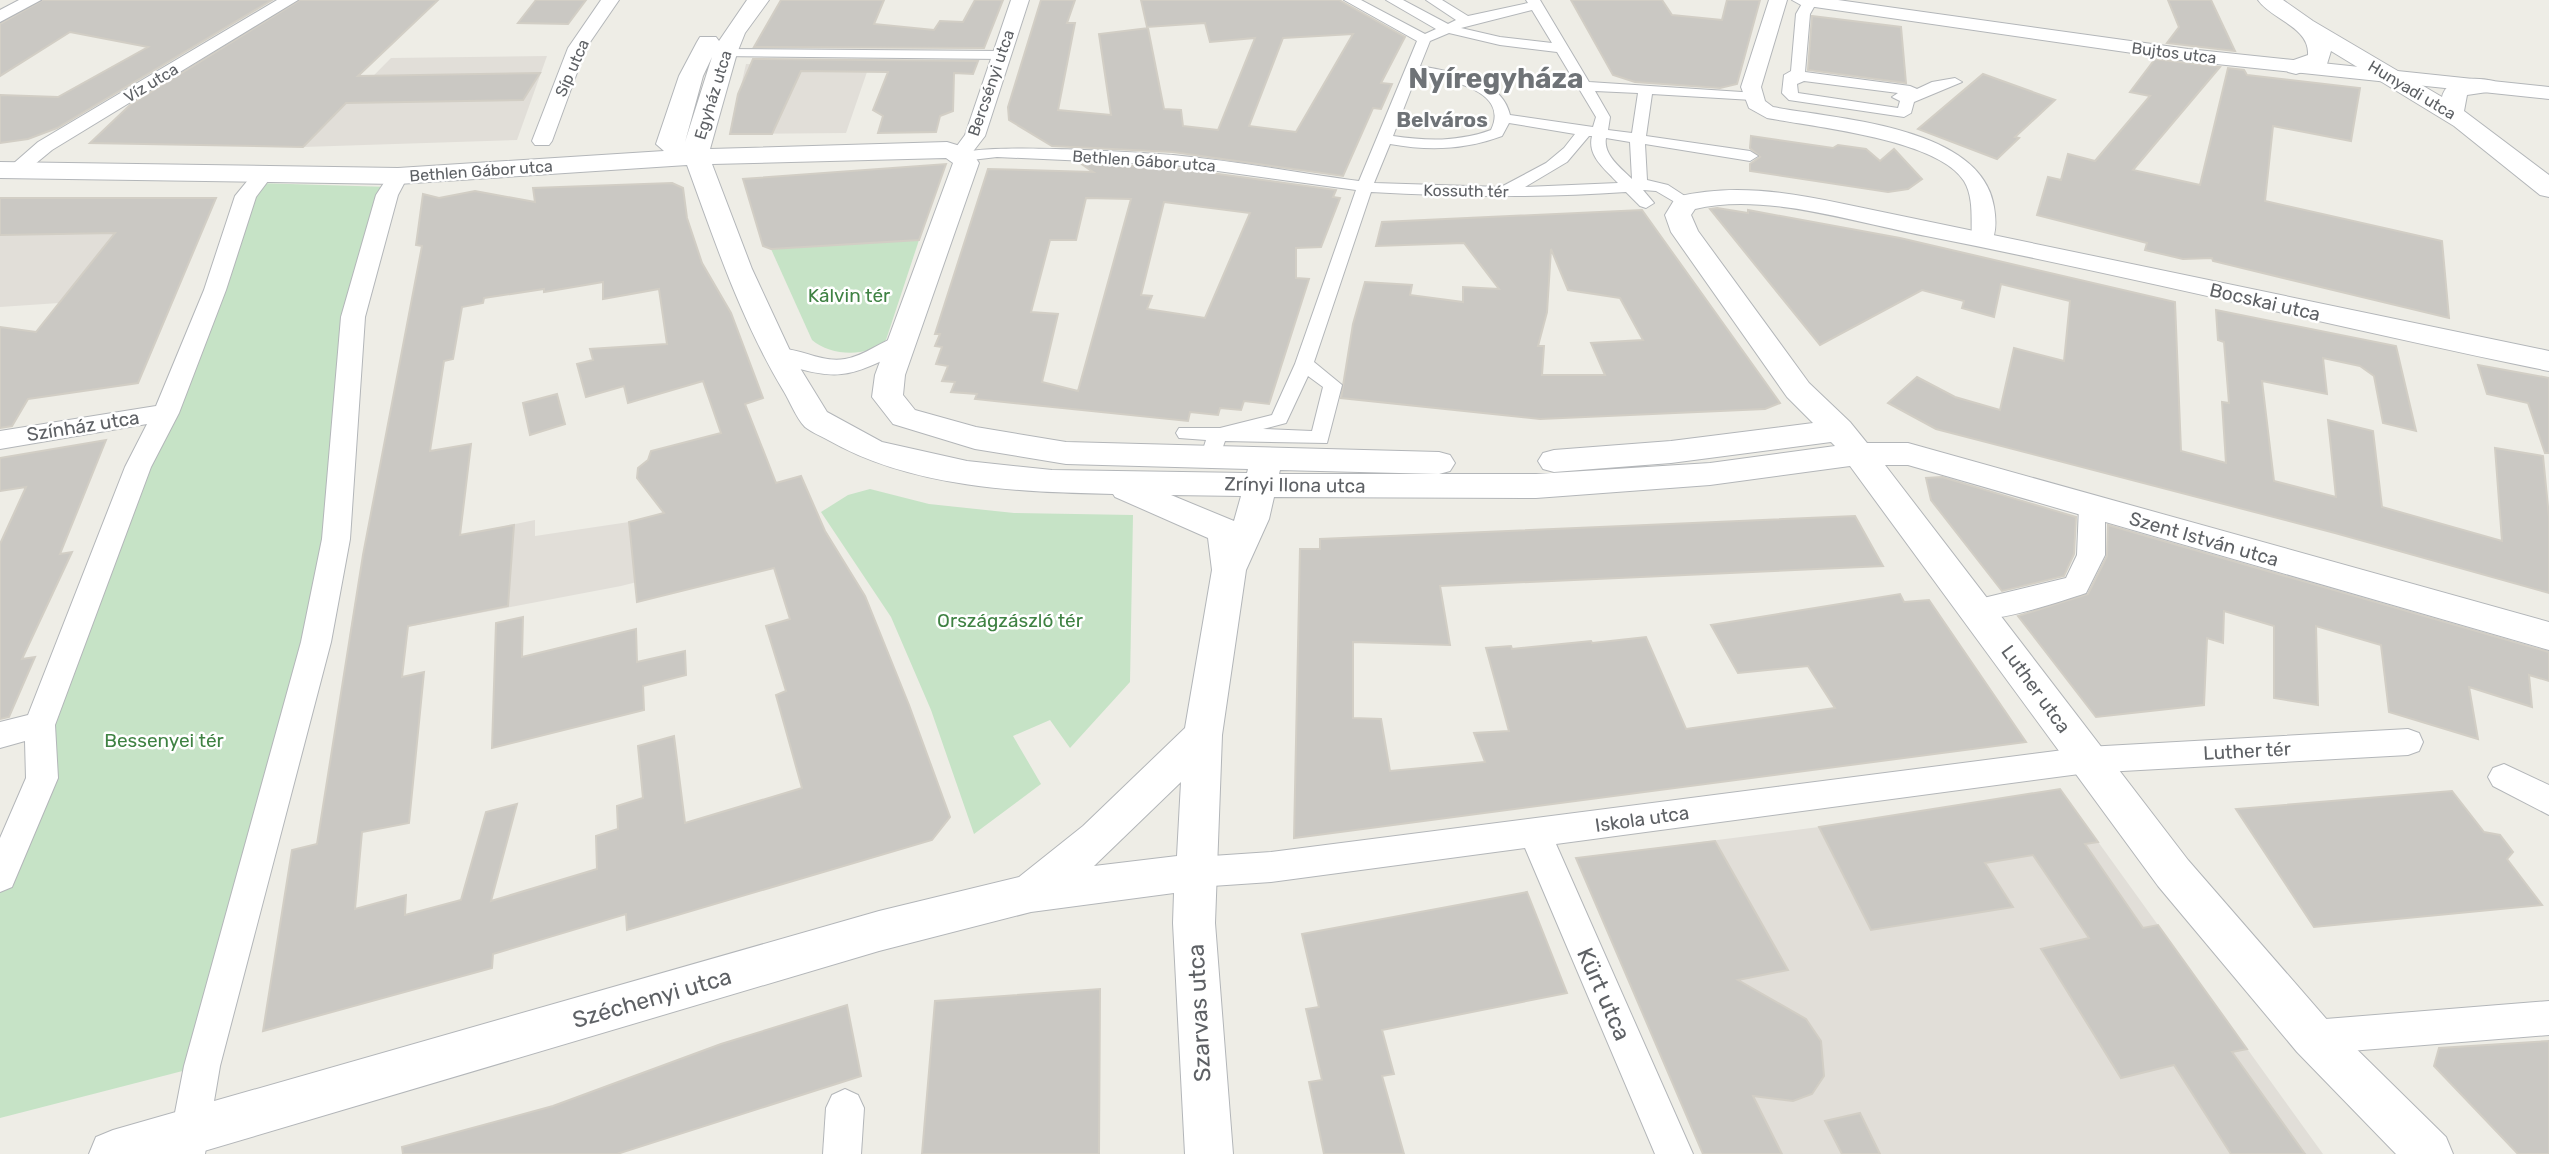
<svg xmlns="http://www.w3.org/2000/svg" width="2549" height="1154" font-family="Rubik,sans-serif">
<rect width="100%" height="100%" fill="#eeede6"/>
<g fill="#e1ded8">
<polygon points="547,56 517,140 303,147 391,58"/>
<polygon points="746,64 840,66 837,71 867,72 846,133 730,134"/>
<polygon points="0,198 56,197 216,198 182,279 59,303 0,307"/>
<polygon points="801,476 825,531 784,545 621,586 349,638 363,555 535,520 535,536 629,522"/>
<polygon points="2060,789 2323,1154 1703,1154 1576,858 1819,827"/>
</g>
<g fill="#c6e3c6">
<polygon points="256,183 390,187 353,317 336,539 202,1066 0,1118 0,877 40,725"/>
<path d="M919 240 886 340C867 358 831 356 812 340L771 249Z"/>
<polygon points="870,489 929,504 1014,513 1133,515 1130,682 1070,748 1050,720 1013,736 1041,784 974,834 931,710 891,617 821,512 848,495"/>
</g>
<g fill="#cac8c3" stroke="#d2cec5" stroke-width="2" fill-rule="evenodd">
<polygon points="43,0 272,0 57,128 28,139 0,143 0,95 58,97 148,47 70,32 0,76 0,24"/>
<polygon points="300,0 438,0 358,76 540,73 523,100 346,103 303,147 90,143 130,105"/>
<polygon points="536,0 586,0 568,24 518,23"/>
<polygon points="781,0 884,0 874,24 934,30 940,21 963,22 975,0 1003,0 984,48 754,47"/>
<path d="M1041 0H1075L1067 23H1075L1058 110 1111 115 1099 34 1148 28 1164 109 1181 110 1183 126 1218 130 1255 38 1210 42 1205 23 1147 27 1141 0H1339L1405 37 1381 83 1392 84 1381 109 1373 108 1343 176 1173 152 1052 146 1009 120 1008 107ZM1353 34 1296 132 1249 126 1283 38Z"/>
<polygon points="1571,0 1662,0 1672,15 1722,20 1727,0 1760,0 1737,84 1720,88 1635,82 1613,75"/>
<polygon points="2168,0 2211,0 2235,51 2167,43 2179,27"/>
<polygon points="1812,16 1901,27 1906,83 1808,70"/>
<polygon points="753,59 978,61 973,74 954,73 953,111 940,116 936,132 878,133 883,116 873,110 888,72 801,71 772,134 730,134 738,94"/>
<polygon points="2155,59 2220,67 2133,170 2200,185 2228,68 2244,70 2247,75 2360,88 2351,141 2273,126 2265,201 2442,241 2449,318 2213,261 2212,258 2183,259 2145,250 2147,243 2037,215 2048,177 2061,180 2068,154 2095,161 2150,96 2130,92"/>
<polygon points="1983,74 2055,100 2015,137 2019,138 1997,159 1918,129"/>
<polygon points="1751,136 1833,148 1838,145 1866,149 1880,161 1894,149 1922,179 1908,189 1888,192 1750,171 1750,164 1760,157 1750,148"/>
<path d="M1080 163 1174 168 1336 190 1333 197 1340 198 1321 247 1296 248V278L1309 279 1269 404 1244 401 1241 410 1220 408 1218 415 1190 412 1188 421 975 399 977 394 951 392 955 382 942 381 948 366 936 364 942 347 935 346 940 334H935L988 169 1093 172ZM1086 198 1131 199 1078 391 1042 382 1058 314 1031 312 1050 240H1076ZM1164 202 1250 213 1205 318 1147 309 1152 296 1141 295Z"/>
<polygon points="946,164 919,240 771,249 763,246 743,179"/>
<path d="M672 183 683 188 687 218 702 263 731 313 763 398 745 404 776 483 801 476 825 531 865 596 909 705 950 817 932 840 627 930 626 914 493 954 492 968 263 1031 292 850 317 844 363 555 422 246 416 245 423 194 439 198 475 191 535 202 533 188ZM603 282V299L659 289 667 344 590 349 593 360 577 364 586 397 624 386 628 403 703 381 721 433 651 451 648 460 638 468 637 478 664 513 629 522 637 602 774 568 790 619 766 626 786 691 776 695 802 788 685 823 674 736 638 746 643 798 617 806 618 829 596 836 597 869 491 901 517 804 486 812 461 900 405 915 406 895 355 909 362 832 409 823 424 672 402 677 408 626 508 606 514 525 460 535 471 444 430 451 444 361 453 359 462 307 483 303 484 298 544 289V292Z"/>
<polygon points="0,198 216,198 138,383 28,399 12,426 0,428 0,327 36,332 115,233 0,235"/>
<polygon points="1717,208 1748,213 1748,210 1900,238 2175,302 2181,451 2226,463 2222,402 2229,403 2224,342 2218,340 2216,310 2396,346 2416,431 2383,423 2374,376 2360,366 2323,358 2327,394 2262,381 2274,481 2336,497 2328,420 2373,431 2382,507 2502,541 2495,448 2543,456 2549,517 2549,593 2335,533 1936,429 1888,403 1917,377 1955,397 2000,410 2014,348 2064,361 2070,301 2001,284 1994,317 1962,308 1964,301 1922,290 1820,345 1710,209"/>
<path d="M1642 210 1780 403 1765 409 1540 419 1341 398 1353 324 1365 282 1412 285 1410 295 1463 302V287L1499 289 1464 243 1376 246 1382 222ZM1551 249 1568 290 1620 298 1643 340 1591 343 1605 375H1542L1544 346H1538L1547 312Z"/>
<polygon points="2478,365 2549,378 2549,453 2545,453 2528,403 2487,394"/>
<polygon points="557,394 565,424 530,435 523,403"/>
<polygon points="106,440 60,554 72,552 22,659 35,657 9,717 0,719 0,544 26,487 0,491 0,458"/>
<polygon points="1942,477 2076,517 2074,554 2064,576 2002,591 1931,500 1926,478"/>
<polygon points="1855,516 1883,566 1440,586 1450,645 1353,642 1353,718 1381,719 1390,771 1485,762 1474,733 1509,731 1486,648 1511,646 1512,649 1591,641 1592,643 1646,637 1686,729 1835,708 1808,666 1738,673 1711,625 1900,594 1904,602 1929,600 2026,742 1294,838 1300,549 1320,549 1320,539"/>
<polygon points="2108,525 2549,652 2549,681 2529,675 2532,707 2469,687 2478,739 2389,712 2381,645 2316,626 2318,705 2274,698 2274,626 2224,611 2223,643 2207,638 2204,705 2096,717 2018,616 2088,594 2107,556"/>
<polygon points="523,617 522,657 636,629 637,662 685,651 686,675 643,686 644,710 492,748 496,623"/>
<polygon points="2060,789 2098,842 2085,844 2143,928 2158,925 2247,1049 2232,1052 2305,1154 2231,1154 2174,1065 2121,1078 2041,949 2089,938 2033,855 1985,863 2013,907 1871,930 1819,827"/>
<polygon points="2452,791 2484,832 2500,835 2513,852 2507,859 2542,905 2314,927 2236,809"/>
<polygon points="1715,841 1788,970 1738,980 1806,1019 1821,1041 1824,1076 1812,1094 1793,1101 1753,1096 1782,1154 1703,1154 1576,858"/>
<polygon points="1527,892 1567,993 1382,1030 1394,1074 1382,1076 1404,1154 1324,1154 1309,1082 1322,1080 1306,1009 1319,1007 1302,934"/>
<polygon points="1100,989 1099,1154 922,1154 935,1001"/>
<polygon points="847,1005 861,1076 617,1154 403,1154 402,1147 553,1106 721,1044"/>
<polygon points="2549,1041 2549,1154 2518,1154 2434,1066 2439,1048"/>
<polygon points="1860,1113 1880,1154 1842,1154 1825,1121"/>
</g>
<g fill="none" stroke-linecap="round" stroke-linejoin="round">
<defs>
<g id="pedestrian">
<path d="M1344 0H1361L1425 34 1436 29 1386 0H1403L1448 24 1456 20 1426 0H1442L1468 16 1528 3 1526 0H1540L1589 82 1757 93 1759 96 1757 99 1752 100 1652 94 1646 136 1750 151 1758 156 1750 161 1645 144 1647 180 1668 185 1691 200 1693 203 1685 208 1656 191 1643 190 1654 203 1646 208 1640 206 1626 192C1541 198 1456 197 1371 192L1314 362 1342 385 1327 443 1225 441 1218 461H1204L1201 456 1206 440 1179 438 1176 433 1179 428H1220L1272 415 1295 364 1356 190 1174 165 997 157 963 161 955 156C971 141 1142 153 1173 155 1235 161 1298 173 1359 181L1417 41ZM1532 10 1552 43 1500 37 1461 28ZM1449 33 1500 45 1557 52 1596 117 1593 127 1510 115C1502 78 1451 72 1420 66L1430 41ZM1417 74C1444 79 1511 89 1491 130 1458 142 1427 141 1393 136ZM1595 91 1638 93 1632 133 1608 130 1610 117ZM1509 123 1575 134 1564 148 1546 163 1501 187 1374 183 1390 144C1429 151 1464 150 1502 136ZM1589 136H1592C1587 156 1605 169 1618 183L1525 187 1567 162ZM1606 138 1630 142 1632 179C1621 168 1603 155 1606 138ZM1308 376 1323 387 1312 431 1263 429 1286 423Z"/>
<path d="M1804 0H1818L1810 14 1805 72 1910 86 1917 89 1932 82 1955 78 1962 82 1914 102 1911 113 1904 117 1789 100 1782 93 1784 75 1791 71 1796 14ZM1804 81 1898 93 1892 97 1900 101 1898 108 1798 93 1797 84Z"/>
<polygon points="725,49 1001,51 1008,55 1001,59 720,56 720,50"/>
</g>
<g id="minor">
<polygon points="19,0 41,0 0,22 0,10"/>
<polygon points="277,0 298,0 52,150 23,174 9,174 6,170 38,142"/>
<polygon points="601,0 619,0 586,48 552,141 549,145 535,145 532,141 568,48"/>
<polygon points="1011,0 1029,0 985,136 968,158 954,158 951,154 965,135"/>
<path d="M1769 0H1787L1761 87 1765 101 1773 107C1837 119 1982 126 1994 207 1996 219 1997 234 1990 244H1974C1968 235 1977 202 1964 181 1938 139 1814 127 1767 118L1749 108 1741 87Z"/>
<polygon points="1792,0 1838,0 2188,49 2549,87 2549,99 2188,61 1801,5"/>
<polygon points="264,167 271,169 274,173 256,197 226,290 179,413 151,467 55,725 58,778 12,887 0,892 0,838 26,778 25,741 0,748 0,722 28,715 125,467 147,424 0,449 0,431 156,406 204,290 235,196 257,169"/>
<polygon points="398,170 405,172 408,176 398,195 365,317 350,539 331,642 220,1066 205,1154 167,1154 184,1066 301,642 322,539 341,317 376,195 391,172"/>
<path d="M902 335 910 337 914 342 910 347C844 380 840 382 769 360L765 355 769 350C793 343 819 364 845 359 865 356 882 340 902 335Z"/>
<path d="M2092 498 2101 500 2105 507V555L2086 593C2059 602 1991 625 1967 618L1963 610 1967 602 2066 578 2077 555 2079 507 2083 500Z"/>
<polygon points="2408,729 2419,733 2423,742 2419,751 2408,755 2087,773 1556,844 1693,1154 1655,1154 1525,848 1271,882 1197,887 1185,882 1180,872 1185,862 1197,857 1271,852 2087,747"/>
<polygon points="2504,764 2549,785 2549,815 2493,786 2488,777 2493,768"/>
<polygon points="2549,1001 2549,1035 2313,1054 2300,1049 2295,1037 2300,1025 2313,1020"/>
<polygon points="845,1089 858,1095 864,1108 861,1154 823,1154 826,1108 832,1095"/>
</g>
<g id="tertiary">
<path d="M747 0H769L745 33 737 53 710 149 947 142 970 149 979 163 905 375 903 395 915 410 976 427 1066 442 1439 452 1450 455 1455 463 1450 471 1439 474 1280 470 1279 474H1536L1710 463 1835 446 1831 442 1671 463 1554 472 1543 469 1538 461 1543 453 1554 450 1671 441 1813 423 1787 397 1671 232 1665 215 1676 197C1733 183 1787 192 1844 204L2549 351V371C2341 328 2134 277 1926 236 1856 223 1765 192 1695 209L1691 215 1698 231 1809 383 1850 422 1867 443H1908L2549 622V650L1908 465H1885L2188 860 2329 1022 2446 1137 2453 1154H2396L2297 1052 2158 886 1850 466 1710 485 1536 498 1274 497 1269 519 1246 570 1222 735 1215 923 1233 1154H1185L1173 923 1174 893 1031 912 879 951 194 1154H89L96 1137 113 1130 879 911 1019 877 1083 826 1185 728 1212 570 1208 538 1115 497 1113 494C1018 492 912 488 828 440 821 436 811 432 805 427 796 418 790 401 783 390 741 320 715 242 687 165L398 184 0 178V162L398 168 664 151 656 144 679 76 697 42 700 37H716L719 41ZM712 57 685 142 703 76ZM946 158 953 163 875 375 872 397 893 424 975 449 1066 464 1248 469 1247 473 1052 470 967 461 882 442 827 412 792 355 752 269 712 164ZM1171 495 1241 496 1234 521ZM1181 782 1177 856 1094 866Z"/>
<path d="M2258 0H2283L2313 21 2442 97C2447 76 2477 77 2494 81L2498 86 2494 91 2467 95 2464 111 2549 175V197L2540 195 2454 126 2331 51 2327 64 2296 74 2288 72 2284 67 2288 62 2308 55C2310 27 2272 20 2258 0Z"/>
</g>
</defs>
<use href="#pedestrian" stroke="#b3b6b9" stroke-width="2"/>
<use href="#minor" stroke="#b3b6b9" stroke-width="2"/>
<use href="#tertiary" stroke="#b3b6b9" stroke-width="2"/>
<use href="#pedestrian" fill="#fff" fill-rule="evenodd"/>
<use href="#minor" fill="#fff" fill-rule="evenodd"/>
<use href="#tertiary" fill="#fff" fill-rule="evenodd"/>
</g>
<g text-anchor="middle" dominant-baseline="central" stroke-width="5" stroke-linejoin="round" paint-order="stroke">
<g font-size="16" fill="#5e6165" stroke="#fff">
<text transform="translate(2174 53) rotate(7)">Bujtos utca</text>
<text transform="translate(572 68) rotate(-66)">Síp utca</text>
<text transform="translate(151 83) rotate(-31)">Víz utca</text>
<text transform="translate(991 83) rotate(-71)">Bercsényi utca</text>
<text transform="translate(2412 90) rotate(31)">Hunyadi utca</text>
<text transform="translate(713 95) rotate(-73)">Egyház utca</text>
<text transform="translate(1144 161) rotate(4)">Bethlen Gábor utca</text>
<text transform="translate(481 171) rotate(-4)">Bethlen Gábor utca</text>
<text transform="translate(1466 191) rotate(1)">Kossuth tér</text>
</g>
<g font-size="19" fill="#3f8243" stroke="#fff">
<text x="849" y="295">Kálvin tér</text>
<text x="1010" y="620">Országzászló tér</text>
<text x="164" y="740">Bessenyei tér</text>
</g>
<g font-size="19" fill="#5e6165" stroke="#fff">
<text transform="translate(2265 302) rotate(13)">Bocskai utca</text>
<text transform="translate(83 426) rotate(-9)">Színház utca</text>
<text transform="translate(1295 485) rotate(1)">Zrínyi Ilona utca</text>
<text transform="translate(2204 539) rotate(16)">Szent István utca</text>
<text transform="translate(2036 689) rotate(54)">Luther utca</text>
<text transform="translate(2247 751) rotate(-3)">Luther tér</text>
<text transform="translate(1642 819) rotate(-8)">Iskola utca</text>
</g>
<g font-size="21" font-weight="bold" fill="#6f7377" stroke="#fff">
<text x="1442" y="119">Belváros</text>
</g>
<g font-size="23" fill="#5e6165" stroke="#fff">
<text transform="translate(1604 994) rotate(66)">Kürt utca</text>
<text transform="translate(652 998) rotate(-16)">Széchenyi utca</text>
<text transform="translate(1199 1013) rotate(-93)">Szarvas utca</text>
</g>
<g font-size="28" font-weight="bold" fill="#6f7377" stroke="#fff">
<text x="1496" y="78">Nyíregyháza</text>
</g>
</g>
</svg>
